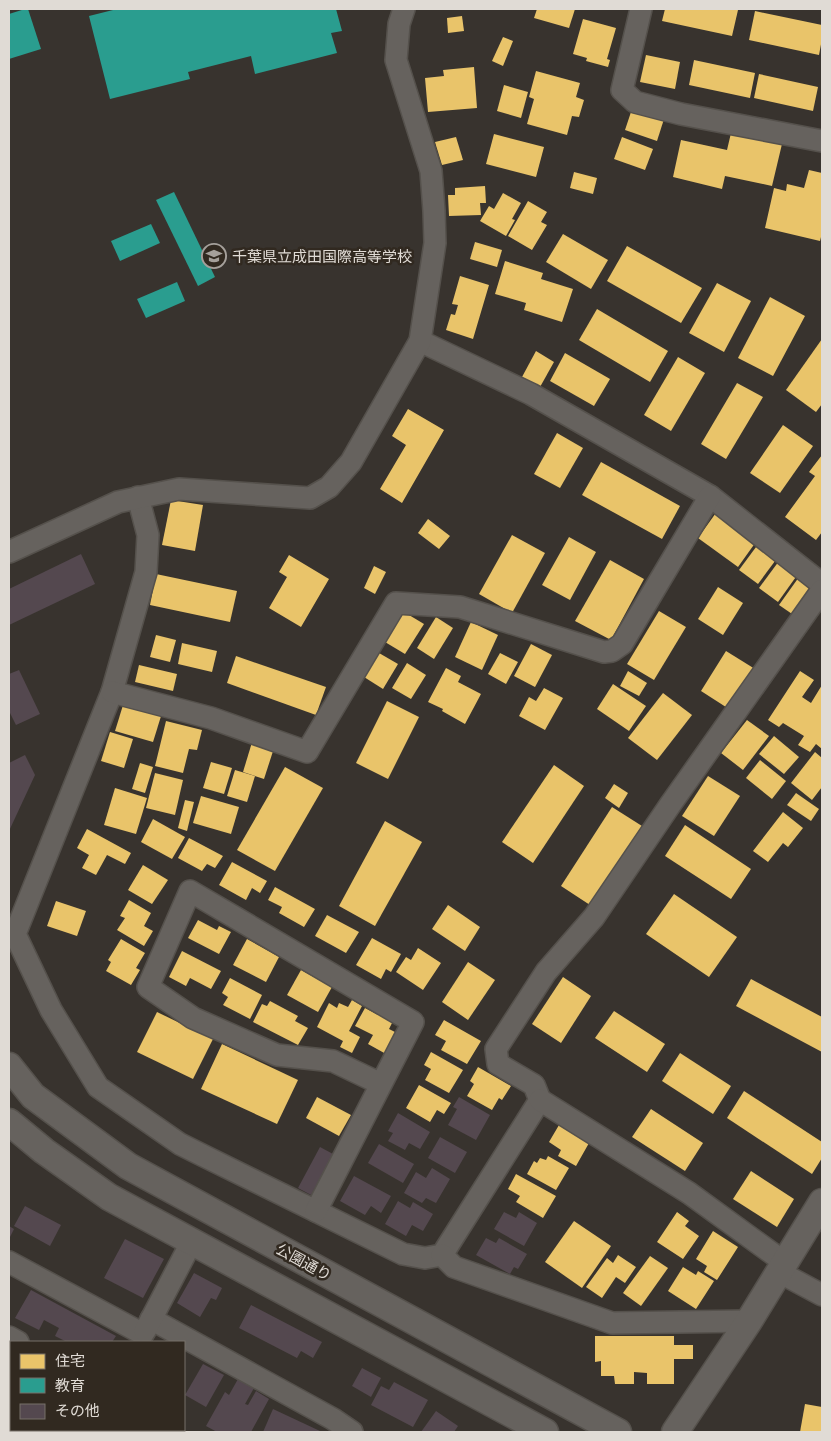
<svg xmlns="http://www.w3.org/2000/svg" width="831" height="1441" font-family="'Space Grotesk','Noto Sans JP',sans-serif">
<rect width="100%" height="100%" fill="#38332e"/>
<g fill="#e9c46a">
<polygon points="537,9 575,9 569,28 534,18"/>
<polygon points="665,9 731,9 738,10 732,36 662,21"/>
<polygon points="755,11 822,25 822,39 819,55 749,40"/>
<polygon points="462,16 464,31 448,33 447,18"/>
<polygon points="583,19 616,28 607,59 610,60 608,67 586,61 587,58 573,54"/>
<polygon points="503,37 513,41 503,66 492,61"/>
<polygon points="646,55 680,62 675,89 640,82"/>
<polygon points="694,60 755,73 750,98 689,85"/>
<polygon points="474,67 477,108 428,112 425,78 444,76 443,70"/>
<polygon points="536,71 580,83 576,97 584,100 579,117 572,116 567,135 527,124 534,99 529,97"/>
<polygon points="759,74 818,87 813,111 754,98"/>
<polygon points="504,85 528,92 521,118 497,111"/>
<polygon points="632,109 664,119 657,141 625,130"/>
<polygon points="731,133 782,144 772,186 725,176 722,189 673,177 681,140 727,150"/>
<polygon points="494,134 544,147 536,177 486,164"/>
<polygon points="456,137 463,160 442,165 435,142"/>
<polygon points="622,137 653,149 645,170 614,159"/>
<polygon points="809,170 822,173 822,233 820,241 765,228 774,188 786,191 787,184 804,188"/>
<polygon points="574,172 597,178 593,194 570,188"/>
<polygon points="485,186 486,203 480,203 481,215 449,216 448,195 455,195 455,188"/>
<polygon points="503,193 521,203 512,219 515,220 506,236 480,221 489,206 494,209"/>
<polygon points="528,201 547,212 541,222 547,225 532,250 508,236"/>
<polygon points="563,234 608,260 591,289 546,262"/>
<polygon points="475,242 502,250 497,267 470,259"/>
<polygon points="627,246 702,288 681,323 607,281"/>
<polygon points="505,261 543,273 541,279 573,289 562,322 524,310 526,303 495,294"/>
<polygon points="460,276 489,285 473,339 446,330 451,314 455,315 458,305 452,304"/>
<polygon points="717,283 751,301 724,352 689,333"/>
<polygon points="770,297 805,316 773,376 738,358"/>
<polygon points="597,309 668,351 650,382 579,340"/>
<polygon points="822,339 822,404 816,412 786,390"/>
<polygon points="536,351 554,362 540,387 522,377"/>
<polygon points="565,353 610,379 594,406 550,381"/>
<polygon points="678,357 705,373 671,431 644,415"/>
<polygon points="737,383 763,397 726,459 701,444"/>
<polygon points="408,409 444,430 402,503 380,489 406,445 392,436"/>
<polygon points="783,425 813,446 780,493 750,473"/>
<polygon points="557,433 583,448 560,488 534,474"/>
<polygon points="822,455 822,532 816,540 785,517 815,476 809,472"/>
<polygon points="601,462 680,506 662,539 582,495"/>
<polygon points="171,500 203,505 195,551 162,545"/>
<polygon points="718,510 758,539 738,567 698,538"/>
<polygon points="428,519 450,536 439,549 418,533"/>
<polygon points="512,535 545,553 512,613 479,594"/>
<polygon points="569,537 596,552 570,600 542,585"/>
<polygon points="759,543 778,557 758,584 739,570"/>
<polygon points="289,555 329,579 301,627 269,608 287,577 279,572"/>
<polygon points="610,560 644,579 611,640 575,621"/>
<polygon points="779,561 798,574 778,602 759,588"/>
<polygon points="374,566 386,572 375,594 364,588"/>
<polygon points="156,574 237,591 230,622 150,605"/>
<polygon points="799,577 815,588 795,616 779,605"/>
<polygon points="718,587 743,603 723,635 698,619"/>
<polygon points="659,611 686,627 654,680 627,664"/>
<polygon points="404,612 424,624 405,654 385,642"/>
<polygon points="436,617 453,628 434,659 417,648"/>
<polygon points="471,622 498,635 482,670 455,657"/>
<polygon points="156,635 176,640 170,662 150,657"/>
<polygon points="182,643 217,651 212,672 178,664"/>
<polygon points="531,644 552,655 535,687 514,676"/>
<polygon points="726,651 755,669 729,709 701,691"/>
<polygon points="379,653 398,664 383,689 364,677"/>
<polygon points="500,653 518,662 506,684 488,674"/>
<polygon points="236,656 326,687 316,715 227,683"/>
<polygon points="407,663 426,675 411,699 392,688"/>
<polygon points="139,665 177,674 173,691 135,682"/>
<polygon points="446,668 461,676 458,682 481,694 465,724 442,711 443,709 428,702"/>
<polygon points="628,671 647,683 639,696 620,686"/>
<polygon points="800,671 814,680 802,697 811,703 822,685 822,749 816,744 810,752 798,745 804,736 783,723 779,727 768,720"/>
<polygon points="613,684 646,706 629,731 597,709"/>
<polygon points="544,688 563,698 545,730 519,716 529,697 536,701"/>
<polygon points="663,693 692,715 657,760 628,738"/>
<polygon points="387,701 419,717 388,779 356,763"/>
<polygon points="124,702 162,713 153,742 115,731"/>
<polygon points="747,720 769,736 743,770 721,753"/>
<polygon points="166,721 202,730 197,750 189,749 183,773 155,766"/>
<polygon points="110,732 133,739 124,768 101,761"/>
<polygon points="774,736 799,757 784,774 759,754"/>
<polygon points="253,739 275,745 264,779 243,772"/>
<polygon points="815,752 822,758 822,787 812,800 791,783"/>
<polygon points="760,760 786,781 772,799 746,778"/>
<polygon points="211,762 232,768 224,794 203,788"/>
<polygon points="140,763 153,767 145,793 132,789"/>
<polygon points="554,765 584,786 533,863 502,842"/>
<polygon points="285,767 323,788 275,871 237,850"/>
<polygon points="235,770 255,776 247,802 227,796"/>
<polygon points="155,773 183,780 175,815 146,808"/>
<polygon points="708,776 740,796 714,836 682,816"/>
<polygon points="614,784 628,793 619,808 605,798"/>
<polygon points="115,788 147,798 136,834 104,825"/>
<polygon points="796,793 819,809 811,821 787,805"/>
<polygon points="201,796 239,807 231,834 193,823"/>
<polygon points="185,800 194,802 187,831 178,828"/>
<polygon points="612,807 642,826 590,905 561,886"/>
<polygon points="783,812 803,828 788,847 783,843 768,862 753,851"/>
<polygon points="153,819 185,837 172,859 141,842"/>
<polygon points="385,821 422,842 375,926 339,906"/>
<polygon points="685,825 751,869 731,899 665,856"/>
<polygon points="87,829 131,853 125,864 107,855 96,875 82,868 89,855 77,848"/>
<polygon points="189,838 223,856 215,868 207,864 202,871 178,858"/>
<polygon points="232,862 267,881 260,893 252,888 246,900 219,885"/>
<polygon points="143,865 168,880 152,904 128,890"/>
<polygon points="275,887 315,909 304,927 279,913 282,907 268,900"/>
<polygon points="674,894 737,937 709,977 646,934"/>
<polygon points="129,900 151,913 144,926 153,931 144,946 117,930 125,918 120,916"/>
<polygon points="56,901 86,911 77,936 47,926"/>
<polygon points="448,905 480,927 465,951 432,929"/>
<polygon points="327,915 359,932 346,953 315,936"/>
<polygon points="198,920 217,930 219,926 231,932 219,954 188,938"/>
<polygon points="372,938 401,954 391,972 386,969 381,979 356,965"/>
<polygon points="121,939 145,953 136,968 140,970 131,985 106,971 111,962 108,960"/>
<polygon points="247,939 279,957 266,982 233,965"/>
<polygon points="418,948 441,963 423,990 396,972 406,957 411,960"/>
<polygon points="182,951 221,971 211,989 190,978 186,986 169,977"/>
<polygon points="468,962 495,980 468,1020 442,1002"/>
<polygon points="301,970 332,987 318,1012 287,995"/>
<polygon points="563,977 591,996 561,1043 532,1024"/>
<polygon points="230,978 262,995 250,1019 223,1005 228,997 222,993"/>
<polygon points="751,979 822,1017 822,1052 736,1006"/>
<polygon points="352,1000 362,1006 349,1031 360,1037 352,1053 340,1047 343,1041 317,1027 329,1003 337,1008 339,1003 348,1007"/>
<polygon points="270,1001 298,1016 295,1021 308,1028 298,1045 253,1022 262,1004 267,1006"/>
<polygon points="365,1008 378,1015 380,1011 394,1019 389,1029 397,1033 386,1054 368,1044 373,1035 355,1026"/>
<polygon points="614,1011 665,1044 647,1072 595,1038"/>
<polygon points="157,1012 213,1039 193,1079 137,1052"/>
<polygon points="444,1020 481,1041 467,1064 441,1050 446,1041 435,1035"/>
<polygon points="222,1044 298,1080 277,1124 201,1089"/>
<polygon points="431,1052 463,1070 449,1093 425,1080 431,1069 424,1065"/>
<polygon points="680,1053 731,1086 713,1114 662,1081"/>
<polygon points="478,1067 511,1086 502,1100 499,1098 492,1110 467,1096 474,1084 470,1081"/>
<polygon points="419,1085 451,1103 444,1114 437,1110 430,1122 406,1108"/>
<polygon points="744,1091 822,1142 822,1158 812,1174 727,1118"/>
<polygon points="317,1097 351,1115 339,1136 306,1118"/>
<polygon points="651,1109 703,1143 685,1171 632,1137"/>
<polygon points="559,1125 589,1143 576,1166 558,1156 561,1150 549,1142"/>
<polygon points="548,1156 569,1168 556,1190 527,1174 534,1161 537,1163 540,1158 546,1160"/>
<polygon points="751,1171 794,1199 777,1227 733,1199"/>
<polygon points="516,1174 556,1196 543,1218 516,1202 520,1196 508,1189"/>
<polygon points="677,1212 689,1221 685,1226 699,1236 683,1259 657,1242"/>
<polygon points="574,1221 611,1246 582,1288 545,1262"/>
<polygon points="713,1231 738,1247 717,1280 704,1272 707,1266 696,1259"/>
<polygon points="618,1255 636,1267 625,1283 616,1277 602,1298 586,1287 607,1258 613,1263"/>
<polygon points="650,1256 668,1268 641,1306 623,1293"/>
<polygon points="683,1267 696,1275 698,1271 714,1281 696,1309 668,1291"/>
<polygon points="595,1336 674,1336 674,1345 693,1345 693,1359 674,1359 674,1384 647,1384 647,1373 634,1372 634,1384 615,1384 614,1376 601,1376 601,1361 595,1362"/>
<polygon points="805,1404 822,1407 822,1432 800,1432"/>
</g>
<g fill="#2a9d8f">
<polygon points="25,9 28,9 41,49 9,59 9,14"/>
<polygon points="117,9 336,9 342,31 331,33 337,53 255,74 251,56 188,72 190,79 110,99 89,16"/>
<polygon points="174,192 215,277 198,286 156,200"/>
<polygon points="151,224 160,243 120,261 111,241"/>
<polygon points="177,282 185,301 146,318 137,299"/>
</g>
<g fill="#54484f">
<polygon points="81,554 95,584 9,625 9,589"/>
<polygon points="19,670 40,714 16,725 9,711 9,674"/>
<polygon points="25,755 35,775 9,831 9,763"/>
<polygon points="459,1097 490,1115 476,1140 448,1125 457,1109 453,1107"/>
<polygon points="398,1113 430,1132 420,1149 409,1143 405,1150 388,1141 393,1133 388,1131"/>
<polygon points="440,1137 467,1152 455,1173 428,1158"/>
<polygon points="379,1144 414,1164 403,1183 368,1163"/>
<polygon points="320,1147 333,1154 311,1195 298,1188"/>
<polygon points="432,1168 450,1179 436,1203 426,1198 422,1203 404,1193 416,1172 426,1178"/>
<polygon points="354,1176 391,1196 381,1213 371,1206 365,1215 340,1201"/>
<polygon points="398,1201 410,1208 413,1202 433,1214 423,1231 412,1225 406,1236 385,1224"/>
<polygon points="25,1206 61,1225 50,1246 14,1226"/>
<polygon points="504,1212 516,1218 519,1212 537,1223 524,1246 494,1229"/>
<polygon points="9,1226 14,1229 9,1239"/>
<polygon points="486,1238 496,1243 499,1238 527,1254 518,1269 514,1267 510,1274 476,1255"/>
<polygon points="125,1239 164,1259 143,1298 104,1278"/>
<polygon points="194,1273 222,1288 216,1300 211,1298 200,1317 177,1303"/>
<polygon points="31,1290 116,1336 112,1342 67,1342 55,1336 59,1328 44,1320 39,1330 15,1318"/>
<polygon points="251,1305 322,1342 313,1358 301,1351 297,1358 239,1328"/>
<polygon points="203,1364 224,1375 206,1407 185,1395"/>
<polygon points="362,1368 381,1378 371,1397 352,1386"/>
<polygon points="238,1379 254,1388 245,1404 248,1405 256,1391 269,1399 251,1432 217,1432 206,1426 225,1392 229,1395"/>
<polygon points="394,1382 428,1400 413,1427 371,1405 381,1386 389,1390"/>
<polygon points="273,1409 320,1431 320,1432 263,1432"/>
<polygon points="436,1411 458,1426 454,1432 421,1432"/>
</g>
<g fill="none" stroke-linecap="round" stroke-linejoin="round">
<defs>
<g id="minor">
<polyline points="641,9 622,90 635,102 681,114 822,141"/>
<polyline points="420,341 531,394 710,496 822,584"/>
<polyline points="138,497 148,535 146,572 112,692 15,934 51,1010 98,1087 180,1144 202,1155 403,1254 425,1258 442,1255 540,1100 534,1085 498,1064 496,1049 546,972 594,917 670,805 822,590"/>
<polyline points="9,552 118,502 179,489 310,498 329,487 351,462 420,341 435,243 434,211 431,171 396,60 399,24 404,9"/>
<polyline points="112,692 211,718 307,752 396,603 460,607 604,652 612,651 622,644 710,496"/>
<polyline points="540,1100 689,1193 784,1262"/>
<polyline points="316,1211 413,1022 190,891 148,987 193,1018 277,1055 333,1061 381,1084"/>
<polyline points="442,1255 454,1267 612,1323 749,1321"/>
<polyline points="9,1262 143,1334"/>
<polyline points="779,1272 822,1295"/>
<polyline points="151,1319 333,1419 352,1432"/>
<polyline points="145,1331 191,1243"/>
<polyline points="9,1337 18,1342"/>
<polyline points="167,1430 169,1432"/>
</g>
<g id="tertiary">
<polyline points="9,1066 33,1096 128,1166 618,1432"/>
<polyline points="9,1122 44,1151 109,1197 545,1432"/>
<polyline points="675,1432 749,1321 822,1202"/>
</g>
</defs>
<use href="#minor" stroke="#55514c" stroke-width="24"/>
<use href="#tertiary" stroke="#55514c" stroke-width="29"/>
<use href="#minor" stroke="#66625e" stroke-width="21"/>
<use href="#tertiary" stroke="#66625e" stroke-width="26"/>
</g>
<defs>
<symbol id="school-ring" viewBox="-11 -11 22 22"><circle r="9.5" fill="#312920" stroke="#a5a09b" stroke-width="1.5"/><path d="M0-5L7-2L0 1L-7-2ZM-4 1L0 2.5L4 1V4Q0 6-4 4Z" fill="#a5a09b"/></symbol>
</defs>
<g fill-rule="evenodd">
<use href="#school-ring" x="200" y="242" width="28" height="28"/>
</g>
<g text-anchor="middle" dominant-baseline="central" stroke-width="5" stroke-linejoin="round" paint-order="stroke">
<g font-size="15" fill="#e0dbd5" stroke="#312920" text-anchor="start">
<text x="232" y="256">千葉県立成田国際高等学校</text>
</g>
<g font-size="15" fill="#e0dbd5" stroke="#312920">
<text transform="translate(304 1262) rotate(29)">公園通り</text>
</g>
</g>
<rect width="831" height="1441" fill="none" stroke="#e0dbd5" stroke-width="20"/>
<rect x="10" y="1341" width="175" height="90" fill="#312920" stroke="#777068"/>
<rect x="20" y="1354" width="25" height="15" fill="#e9c46a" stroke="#777068"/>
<text x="55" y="1366" font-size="15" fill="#e0dbd5">住宅</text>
<rect x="20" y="1378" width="25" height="15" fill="#2a9d8f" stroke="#777068"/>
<text x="55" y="1391" font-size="15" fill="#e0dbd5">教育</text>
<rect x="20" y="1404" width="25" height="15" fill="#54484f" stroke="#777068"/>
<text x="55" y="1416" font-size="15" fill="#e0dbd5">その他</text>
</svg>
